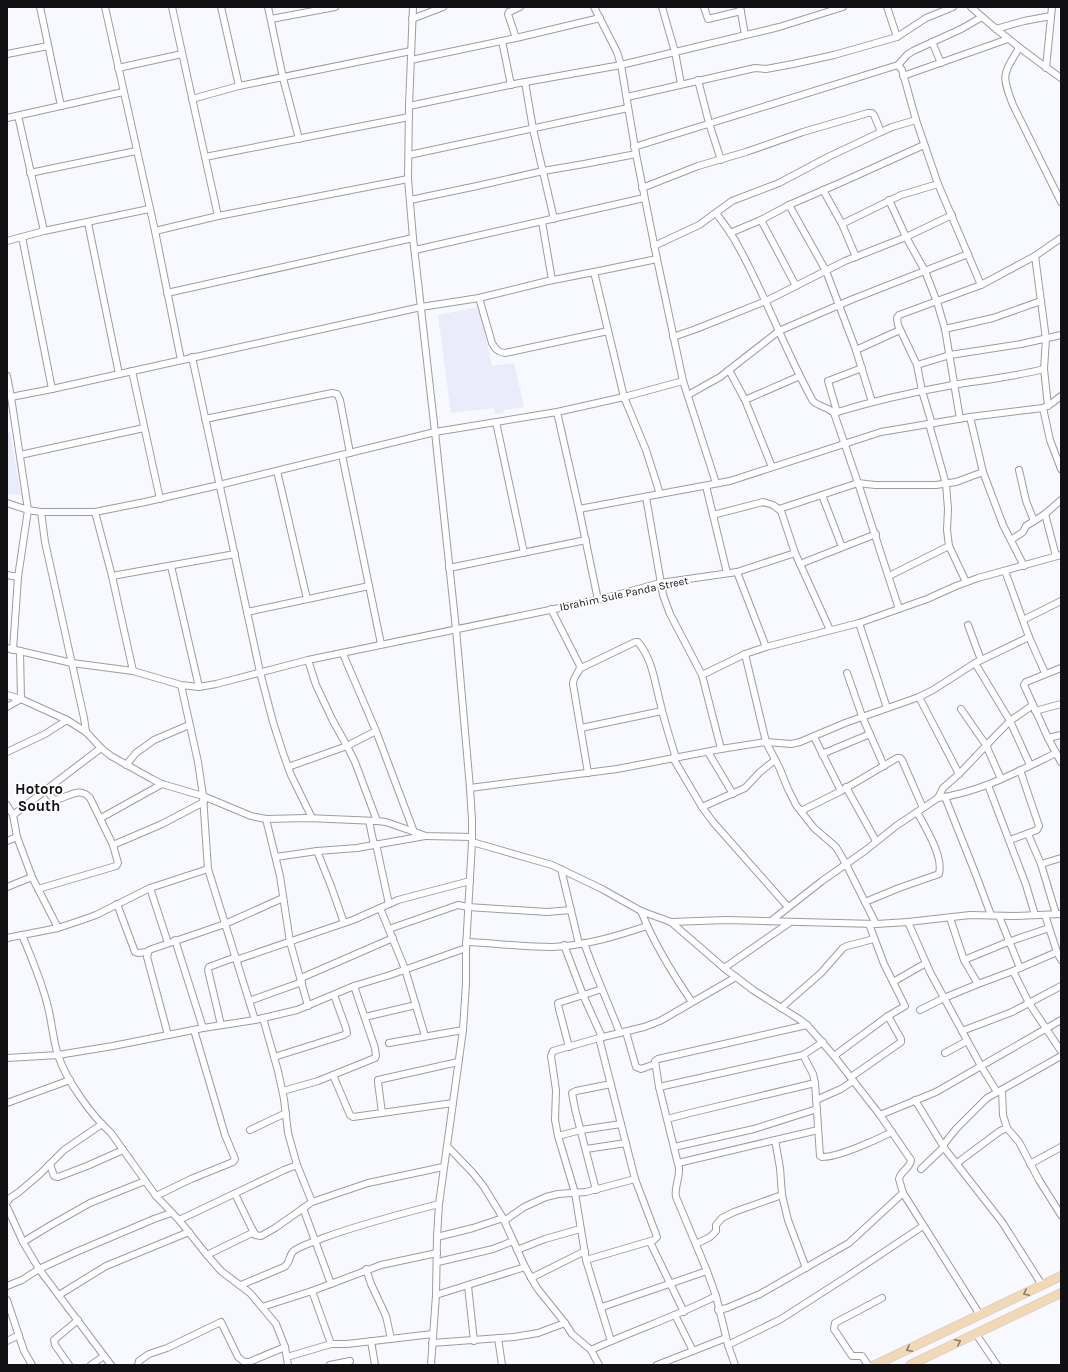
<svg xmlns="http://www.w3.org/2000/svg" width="1068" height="1372" font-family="Karla,sans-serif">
<rect width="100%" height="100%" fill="#f8f8ff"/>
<g fill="#eaebfb">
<polygon points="479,307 492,366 514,363 524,407 504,410 503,413 495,414 494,408 451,413 438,315"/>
<polygon points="10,432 21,495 7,494 7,433"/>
</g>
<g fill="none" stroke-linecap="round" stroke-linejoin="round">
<defs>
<g id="minor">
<polyline points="40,7 61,106"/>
<polyline points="105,7 155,231 181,360"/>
<polyline points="172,7 218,216"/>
<polyline points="221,7 239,86"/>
<polyline points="268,7 283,78 299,139"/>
<polyline points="413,7 409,106 408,179 413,238 435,432 456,629 470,788 472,820 472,842 466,948 466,983 463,1030 439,1204 437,1237 436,1295 431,1365"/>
<polyline points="594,7 617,52 621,65 636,154 657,259 683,381 716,483"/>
<polyline points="662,7 675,52 681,84"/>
<polyline points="704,7 708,19 741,11"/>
<polyline points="740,7 745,35"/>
<polyline points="887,7 897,37"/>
<path d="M971 7C999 33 1030 56 1061 78"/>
<polyline points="271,19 335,7"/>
<polyline points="412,19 443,7"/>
<polyline points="996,29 1024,21 1051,16"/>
<polyline points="516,38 508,14 509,12 520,7"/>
<polyline points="502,41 511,85"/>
<polyline points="932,42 941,63"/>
<path d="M1019 48C1003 75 1001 74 1013 105L1061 202"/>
<polyline points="7,54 48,46"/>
<polyline points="411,60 516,38 600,18"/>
<polyline points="898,65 902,70 916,120 938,184 981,285"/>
<polyline points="118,68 182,54"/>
<polyline points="1046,68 1052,7"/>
<polyline points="903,76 1008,39"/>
<polyline points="698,80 709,123 721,160"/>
<polyline points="525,82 533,129 554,219"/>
<polyline points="627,97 755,68 766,69 793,64 834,55 897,37 926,18 953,7"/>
<polyline points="192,99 239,86 411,51"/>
<polyline points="409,106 514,84 621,65 779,27 843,7"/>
<polyline points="17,116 19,120 44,231"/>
<polyline points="7,118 123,92"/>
<polyline points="634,147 898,65 907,55 913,51 961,29 982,17"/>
<polyline points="409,155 628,108"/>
<polyline points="205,157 409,117"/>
<polyline points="30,173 136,151"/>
<polyline points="642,188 698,166 746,152 803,132 868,113 872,113 874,115 881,132"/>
<polyline points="823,190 842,224 856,257"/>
<polyline points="410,200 477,186 543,171 584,164 636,154"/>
<polyline points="889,200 906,237 925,271 937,302 945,329 960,419"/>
<polyline points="789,205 826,271 856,350 872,402"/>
<path d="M716 213C724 224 732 234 738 246 766 296 785 351 813 401 819 407 828 407 834 413L858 483 875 485H936L956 482 983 472 1003 525 1024 566"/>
<polyline points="761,220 796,286"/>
<polyline points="542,222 552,280"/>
<polyline points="88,223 119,374"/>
<polyline points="842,224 901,195 938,184"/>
<polyline points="155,231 218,216 408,179"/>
<polyline points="730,233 761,220 789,205 842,182 924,145"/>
<polyline points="22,237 52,389"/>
<polyline points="7,241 44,231 149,209"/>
<polyline points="654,246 699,225 732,201 779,183 830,156 881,132 892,127 916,120"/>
<polyline points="415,250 644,198"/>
<polyline points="1035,256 1046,339 1044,369 1048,406"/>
<polyline points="594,272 624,397 646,450 660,494"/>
<polyline points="167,293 413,238"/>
<path d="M479 298 492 343C496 350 498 352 505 353L608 331"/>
<polyline points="945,329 993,318 1041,301"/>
<polyline points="673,337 696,329 766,301 845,261 906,237 952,215"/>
<polyline points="856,350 900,330"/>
<polyline points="192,357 260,672 273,722 283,753 291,775 312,818"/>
<polyline points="917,365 950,355 1021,344 1061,335"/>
<polyline points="729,370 745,400 772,467"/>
<polyline points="132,371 160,499"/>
<polyline points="7,376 11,397 28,510 18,577 13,650"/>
<polyline points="688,395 720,377 779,331 853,299 968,254"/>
<polyline points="11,397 52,389 421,307 479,298 548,281 594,272 657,259"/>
<polyline points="745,400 800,376"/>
<polyline points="1043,408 1050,440 1061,469"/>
<polyline points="557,412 579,509 598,600"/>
<polyline points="837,412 828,381 862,368"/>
<path d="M834 413C873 401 913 392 953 385 984 380 1013 377 1044 369"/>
<polyline points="970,417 983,472"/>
<polyline points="205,419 332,393 337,394 340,400 350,453"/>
<polyline points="496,422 524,553"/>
<polyline points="929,424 946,484 948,509 947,530 949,546 966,582"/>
<polyline points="932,424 922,391 917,365 898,325 897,318 899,315 981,285 1035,256 1061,238"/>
<polyline points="20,455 144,428"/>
<polyline points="342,455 381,644"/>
<polyline points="1019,470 1026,501 1034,521"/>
<polyline points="277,471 307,599"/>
<polyline points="706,486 727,573"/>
<polyline points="822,495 842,547"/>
<polyline points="646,497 663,595 670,614 702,675 721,749"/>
<polyline points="7,503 28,510 41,512 95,512 145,502 219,485 435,432 557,412 624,397 683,381"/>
<polyline points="579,509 730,481 881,432 970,417 1043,408 1052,403 1061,396"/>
<polyline points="779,509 858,483 899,609"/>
<polyline points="41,512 45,542 84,718 86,732"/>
<polyline points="95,512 112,576 133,671"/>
<polyline points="1045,514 1056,556"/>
<polyline points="713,515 763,502 773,505 781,511 795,553 830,630"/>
<polyline points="1011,540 1023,532 1026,526 1045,514 1061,500"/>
<polyline points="800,564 876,534"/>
<polyline points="171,566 199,687"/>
<polyline points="449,568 586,540"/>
<polyline points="1005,571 1029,637 1045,673"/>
<polyline points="737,572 766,647"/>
<polyline points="7,575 18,577"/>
<polyline points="112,576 235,554"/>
<polyline points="889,576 949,546"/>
<path d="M551 609 580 666C580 673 573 676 573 684L588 773"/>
<polyline points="247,612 369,586"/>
<polyline points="1023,620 1061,601"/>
<polyline points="859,623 887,708"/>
<polyline points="968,625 981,660"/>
<polyline points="7,648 72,663 133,671 181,685 199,687 216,684 308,660 598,600 660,583 737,572 795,553"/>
<polyline points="343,654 376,731 414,832"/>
<polyline points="745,654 766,742 779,767 788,789 796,805 814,828 836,847 846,864 876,924"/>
<polyline points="308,660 316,685 332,719 347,746 355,762 377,821"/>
<polyline points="975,663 1010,721 1030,765"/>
<path d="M581 668 635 642H638C653 660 655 684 661 706 665 724 671 741 676 758"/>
<polyline points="1061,668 1026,682 1024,685 1048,738 1061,762"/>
<polyline points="847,673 862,716 884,766"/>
<polyline points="702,675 745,654 766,647 859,623 927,599 956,586 978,578 1061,555"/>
<polyline points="181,685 198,762 203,796 208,869 255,1020"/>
<polyline points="7,695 21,699 67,720 86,732 101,748 111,756 152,779 162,784 203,796 251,816 266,819 307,818 377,821 386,822 426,836 472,837"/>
<polyline points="919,697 959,774"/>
<polyline points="7,707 21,699 20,651"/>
<polyline points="961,709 986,745 1001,779"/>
<polyline points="1035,711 1061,704"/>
<polyline points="581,728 662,711"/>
<polyline points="814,737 841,791"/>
<polyline points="1048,738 1061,735"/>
<polyline points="7,752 45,734 67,720"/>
<polyline points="708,752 733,794"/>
<polyline points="822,754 870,734"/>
<polyline points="673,758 702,807 713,822 788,907"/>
<polyline points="126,765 136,753 154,740 189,725"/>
<polyline points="288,767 347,746 376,731"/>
<polyline points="988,785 1026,885 1035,915"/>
<polyline points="846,787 876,841"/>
<polyline points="470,788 617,769 721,749 766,742 791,744 800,742 845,723 919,697 933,690 975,663 1029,637"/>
<polyline points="945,797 976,875 991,915"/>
<path d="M938 798C981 792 1017 772 1056 753"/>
<polyline points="7,805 13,815 17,837 32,877 58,928"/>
<polyline points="702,807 745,788 760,772 775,760"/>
<polyline points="801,811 841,791 897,758 900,758 902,760 923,808"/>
<polyline points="13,815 101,748"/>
<polyline points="101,818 162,784"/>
<polyline points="266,819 280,876 290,942 308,1006"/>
<polyline points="369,821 374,845"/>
<polyline points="1028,834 1041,864 1056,914"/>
<polyline points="1010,840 1037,830 1039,826 1020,770"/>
<polyline points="7,841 17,837"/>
<path d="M472 842 552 865 602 889 641 911 671 922 724 968 753 990 799 1019 807 1025 834 1056 880 1115 911 1160C910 1169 901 1170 899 1179L903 1193 980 1315"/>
<polyline points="376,844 389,904"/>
<polyline points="113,845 162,824 204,802"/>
<polyline points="317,851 331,886 344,923"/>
<polyline points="276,857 317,851 357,848 425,836"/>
<polyline points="1041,864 1061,858"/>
<polyline points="561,869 579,944"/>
<polyline points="7,887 32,877"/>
<polyline points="150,888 168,943"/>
<path d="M38 889 116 866 118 863 113 845 90 798C80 786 69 797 55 800L53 799 47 790"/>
<path d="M865 902 899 888 939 874C944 857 925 827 917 812"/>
<polyline points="117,904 135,952 138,953 148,952"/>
<polyline points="380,908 405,969 425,1036"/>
<path d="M641 911C654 944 672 973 692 1002"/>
<polyline points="1045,915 1057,952 1061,960"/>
<polyline points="999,916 1020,968"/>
<polyline points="771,921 822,881 866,850 896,826 938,798 943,788 959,774 999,732 1010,721 1033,705"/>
<polyline points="671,922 726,920 876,924 908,922 970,915 1014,916 1061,914"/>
<polyline points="908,922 930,972 981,1066 997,1092"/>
<polyline points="389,929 458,905 468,907 547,912 571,910"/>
<path d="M22 935C32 959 42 982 48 1007 52 1023 53 1040 58 1055 66 1080 91 1115 111 1133L156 1196 179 1220 207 1255 221 1271 250 1293 276 1324 285 1347 288 1365"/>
<polyline points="7,938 58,928 82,920 96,915 150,888 208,869"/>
<polyline points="175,940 203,1028"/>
<path d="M466 942C495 943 523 947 552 947 584 946 617 936 647 926"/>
<polyline points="584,943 593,967 620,1033"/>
<polyline points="564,945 583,995 602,1037"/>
<polyline points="236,960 353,920 398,900 470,881"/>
<polyline points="964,960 1008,942 1049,928"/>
<polyline points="724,968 789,923"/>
<polyline points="1013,971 1029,1003 1061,1051"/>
<polyline points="301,978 393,938"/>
<polyline points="893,982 926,963"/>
<polyline points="978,984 1013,971 1057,952"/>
<polyline points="249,1001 302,982"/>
<polyline points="781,1008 821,973 843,948 847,946 874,939"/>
<polyline points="920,1010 944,998 978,984 964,960 950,918"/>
<polyline points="365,1017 416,1005"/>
<polyline points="263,1018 278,1071 284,1099 288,1133 297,1165"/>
<polyline points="221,1025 208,970 209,967 236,957"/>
<polyline points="962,1031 1012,1012 1061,986"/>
<polyline points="626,1032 636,1067 641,1069 655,1064"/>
<polyline points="168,1035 147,957 149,950 225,924 283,898"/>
<path d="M823 1042 803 1055 813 1074 815 1083 820 1156 822 1157C839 1157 876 1140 892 1132"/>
<polyline points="389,1043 463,1030"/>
<polyline points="569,1047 559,1009 558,1003 602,989"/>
<polyline points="945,1053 967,1041"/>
<polyline points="834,1056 888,1016 905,1006 884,964 869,924"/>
<polyline points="274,1057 344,1035 347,1033 346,1028 334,995"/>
<polyline points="7,1058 58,1055 113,1046 203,1028 255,1020 297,1010 354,986 390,975 466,948"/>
<polyline points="333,1075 350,1115 353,1117 453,1103"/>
<polyline points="851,1077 901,1042 901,1039 888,1016"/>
<polyline points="659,1087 803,1055"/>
<polyline points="1002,1090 1003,1115 1007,1128 1019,1142 1039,1180 1061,1215"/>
<polyline points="283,1091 318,1081 375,1058 376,1056 375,1048 354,986"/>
<polyline points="816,1100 841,1089 853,1081"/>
<polyline points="915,1100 945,1149 1002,1222 1042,1285"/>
<polyline points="7,1103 70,1080"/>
<polyline points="382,1113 378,1082 378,1080 458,1062"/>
<polyline points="880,1115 936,1092 1061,1020"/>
<polyline points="667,1119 690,1113 815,1083"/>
<polyline points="250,1130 286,1113"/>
<polyline points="558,1136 581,1130 621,1124"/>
<polyline points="775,1140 780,1168 782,1195 788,1220 806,1268"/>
<polyline points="447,1146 473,1173 484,1187 503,1218 525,1267 537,1288 565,1323 572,1334 591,1350 599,1365"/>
<polyline points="674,1147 754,1129 817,1109"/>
<polyline points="586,1149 626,1143"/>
<polyline points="678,1163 818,1130"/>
<polyline points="957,1163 1000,1131 1007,1128"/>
<polyline points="50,1164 54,1176 58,1177 87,1166 123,1150"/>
<polyline points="1030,1164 1061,1147"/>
<polyline points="921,1169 944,1147 944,1144 956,1129 987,1098 1061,1056"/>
<polyline points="596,1190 575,1109 572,1093 576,1091 611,1084"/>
<polyline points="235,1194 255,1235 261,1236 275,1228 312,1202 368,1183 443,1167"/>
<polyline points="156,1196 191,1179 233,1162 235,1159 225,1135 194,1030"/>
<polyline points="7,1202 10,1198 19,1192 40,1174 64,1150 102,1124"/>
<polyline points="7,1207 23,1242 39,1269 111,1365"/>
<polyline points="303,1208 331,1284"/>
<polyline points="179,1220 284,1170 297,1165 312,1202"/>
<polyline points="504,1221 524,1207 546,1197 558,1194 586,1192 635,1179"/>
<polyline points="437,1237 473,1228 503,1218"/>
<polyline points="23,1242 51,1225 90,1203 145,1181"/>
<polyline points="650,1242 684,1312"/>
<polyline points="696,1244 710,1237 716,1231 716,1225 722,1218 734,1212 782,1195"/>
<polyline points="517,1250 545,1239 580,1229"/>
<polyline points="207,1255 254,1232"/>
<polyline points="586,1260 654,1240 657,1237 635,1179 599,1038"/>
<polyline points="438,1262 493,1249 513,1241"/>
<polyline points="366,1269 371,1284 386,1316 391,1339"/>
<polyline points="531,1278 585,1251"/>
<path d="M241 1285 284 1267C291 1263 288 1254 295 1250 303 1245 314 1242 323 1238 361 1224 400 1214 439 1204"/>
<polyline points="7,1286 22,1280 39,1269 76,1252 154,1219 171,1213"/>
<polyline points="468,1286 474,1341"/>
<polyline points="312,1291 331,1344"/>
<polyline points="59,1295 106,1266 189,1232"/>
<polyline points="436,1295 525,1267"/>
<polyline points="7,1300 24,1351 32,1365"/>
<polyline points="262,1307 312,1291 381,1265 437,1253"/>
<polyline points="602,1307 707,1271"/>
<polyline points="718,1310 727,1308 760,1294 849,1243 903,1193"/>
<polyline points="675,1315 693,1351"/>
<polyline points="976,1334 997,1365"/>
<polyline points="498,1338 502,1365"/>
<polyline points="7,1341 19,1335"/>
<polyline points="371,1341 375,1365"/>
<polyline points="611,1341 586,1260 575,1193 558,1136 555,1120 556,1090 551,1056 553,1051 599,1038 644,1027 660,1021 736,977"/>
<polyline points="432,1343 514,1337 538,1333 565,1323"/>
<polyline points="728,1345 781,1319 848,1276 923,1226"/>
<path d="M591 1350C632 1331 675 1317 716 1296"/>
<polyline points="287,1357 331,1344 347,1344 433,1334"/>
<polyline points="69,1365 55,1345 54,1340 78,1320"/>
<polyline points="91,1365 104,1356"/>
<polyline points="138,1365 139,1361 149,1354 167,1348 221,1322 238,1357 244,1362 249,1362 285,1347"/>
<polyline points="330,1365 350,1361"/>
<polyline points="657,1365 726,1338"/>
<path d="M735 1365 728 1345 716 1296 707 1271 676 1197C674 1187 680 1178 679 1168L659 1087 655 1061 658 1059 807 1025"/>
<polyline points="868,1365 862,1356 852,1356 834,1329 835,1323 882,1298"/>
</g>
<g id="major">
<polyline points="875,1365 1061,1276"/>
<polyline points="910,1365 1061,1293"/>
</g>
</defs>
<use href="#minor" stroke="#9c9ca4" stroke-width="8"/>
<use href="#major" stroke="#d4d4d5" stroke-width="10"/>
<use href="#minor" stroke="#fff" stroke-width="6"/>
<use href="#major" stroke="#f4d8b2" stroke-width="8"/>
</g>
<defs><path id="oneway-chevron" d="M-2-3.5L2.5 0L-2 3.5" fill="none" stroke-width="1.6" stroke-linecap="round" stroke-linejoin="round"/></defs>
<g stroke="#8e7e6b">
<use href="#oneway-chevron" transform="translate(1026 1293) rotate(155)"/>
<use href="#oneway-chevron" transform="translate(958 1342) rotate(-26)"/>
<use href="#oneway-chevron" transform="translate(909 1349) rotate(154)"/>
</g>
<g text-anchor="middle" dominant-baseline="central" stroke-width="3.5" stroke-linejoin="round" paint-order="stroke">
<g font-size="11" fill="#111114" stroke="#fff">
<text transform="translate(624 594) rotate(-12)">Ibrahim Sule Panda Street</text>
</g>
<g font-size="15" font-weight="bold" fill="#111114" stroke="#fff">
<text x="39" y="789">Hotoro<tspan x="39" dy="17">South</tspan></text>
</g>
</g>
<rect width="1068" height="1372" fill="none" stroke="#111114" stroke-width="16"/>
</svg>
